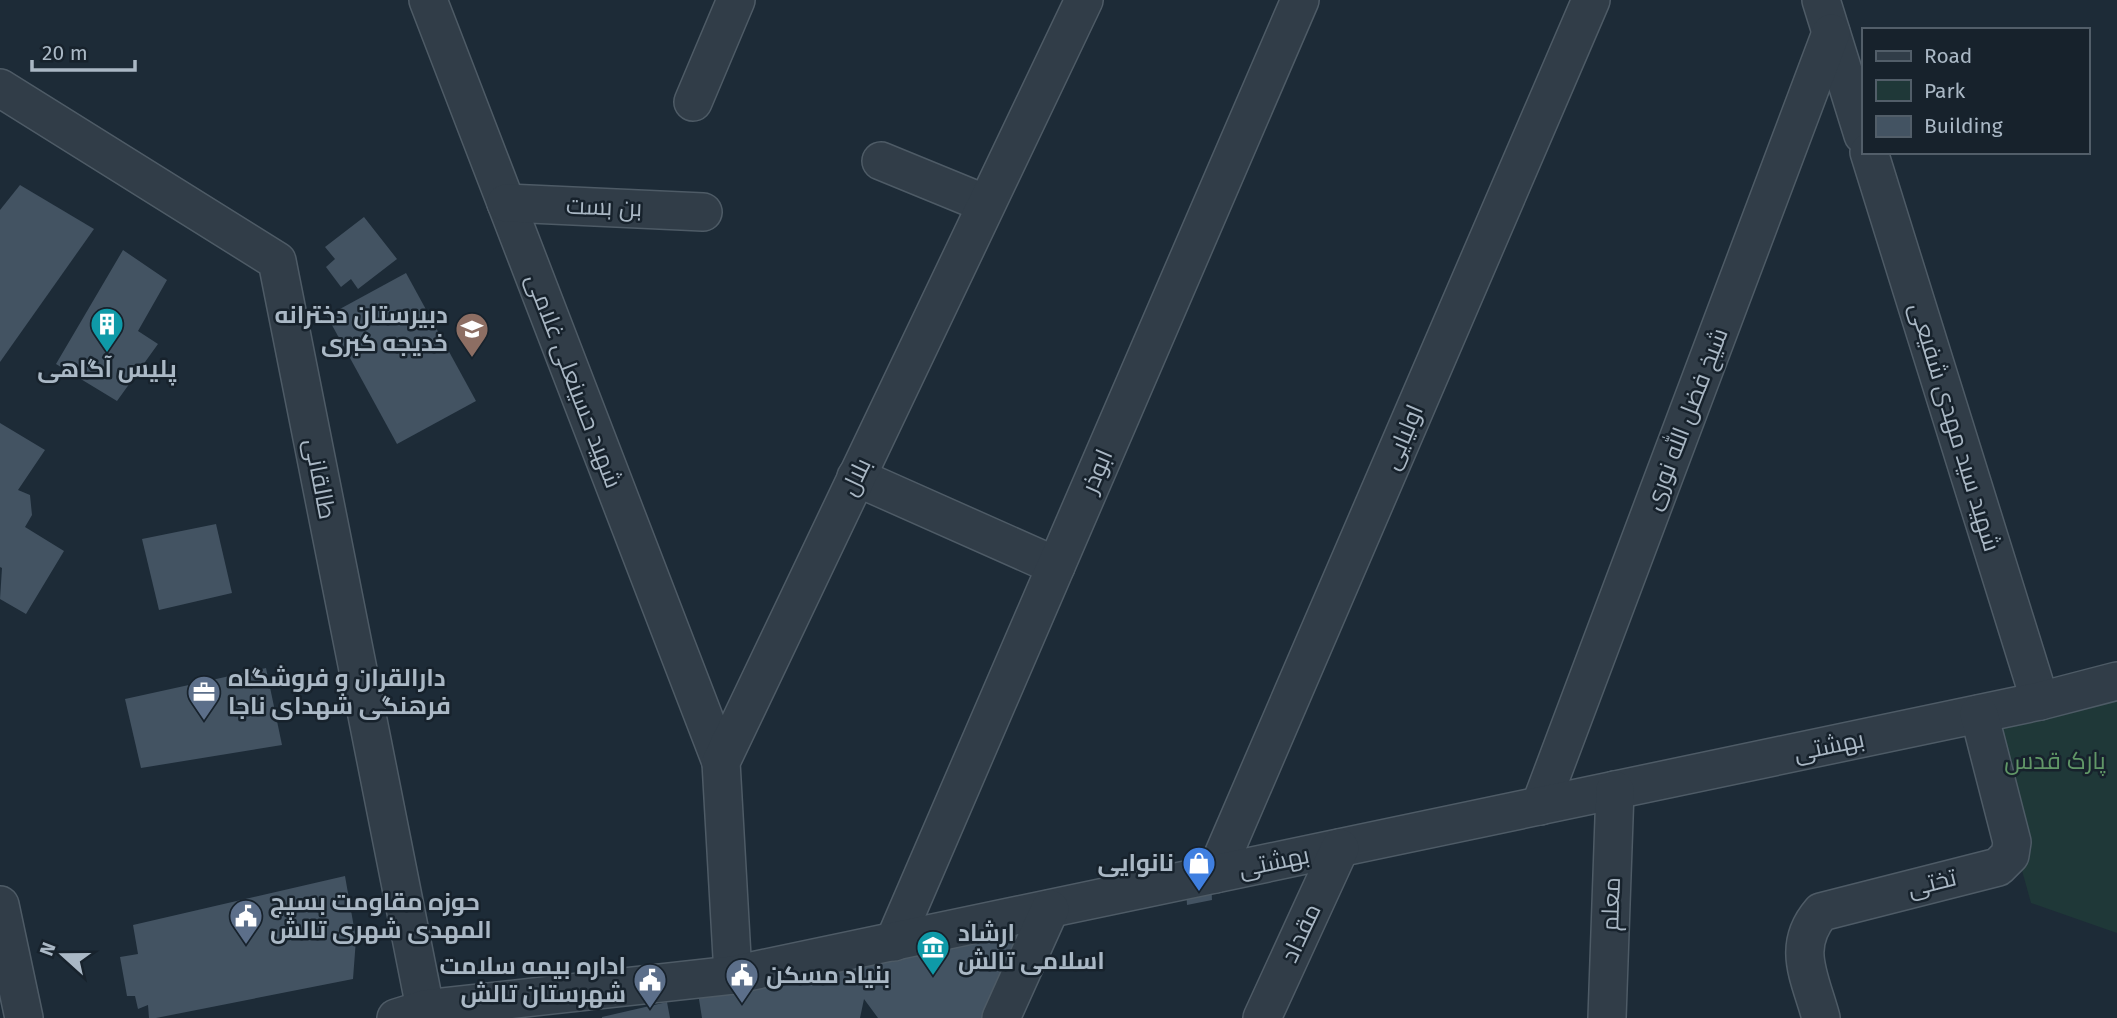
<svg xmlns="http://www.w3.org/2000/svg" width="2117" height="1018" font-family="'Fira Sans',Cairo,sans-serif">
<rect width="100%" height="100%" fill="#1d2b37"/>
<polygon fill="#1f3838" points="2117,681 2117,933 2031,903 1979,715"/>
<g fill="#435362">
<polygon points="20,185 94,229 0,362 0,210"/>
<polygon points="364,217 397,259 358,289 351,279 341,287 326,267 335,259 325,247"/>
<polygon points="123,250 167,280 138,331 158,344 117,401 56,364"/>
<polygon points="406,273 476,401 397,444 327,316"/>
<polygon points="0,423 45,450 18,490 30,495 32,515 25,527 64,551 26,614 0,599 2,568 0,567"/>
<polygon points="216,524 232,593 159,610 142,539"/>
<polygon points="266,668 282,745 141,768 125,699"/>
<polygon points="345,876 356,939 353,979 156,1018 149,1018 148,1005 138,1009 135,996 127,996 120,957 138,954 133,925"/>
<polygon points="1211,881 1212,900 1187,905 1186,887"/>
<polygon points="1050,909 1001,1018 878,1018 864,999 860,1018 702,1018 698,993"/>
<polygon points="667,1002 670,1018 602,1018 602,1017"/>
</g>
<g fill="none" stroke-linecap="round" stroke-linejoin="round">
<defs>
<g id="minor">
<polyline points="428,0 721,762"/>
<polyline points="1821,0 1863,135"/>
<polyline points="0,88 277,261 427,1018"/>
<polyline points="693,102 736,0"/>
<polyline points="1869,152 2040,701"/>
<polyline points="881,161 986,204"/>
<polyline points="506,203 703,212"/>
<polyline points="856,477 1056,566"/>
<polyline points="1540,806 1831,33"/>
<polyline points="1215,874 1591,0"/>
<polyline points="0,905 24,1018"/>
<polyline points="894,942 1300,0"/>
<polyline points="733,975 721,762 1084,0"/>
<polyline points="396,1018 425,1009 733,975 2040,701 2117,681"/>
<polyline points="1001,1018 1050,909"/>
<polyline points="1262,1018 1340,848"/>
<polyline points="1607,1018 1615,790"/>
<path d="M1821 1018C1810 977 1791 947 1821 912L1998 867 2010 855 2012 842 1979 714"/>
</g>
</defs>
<use href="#minor" stroke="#4e5b66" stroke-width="40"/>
<use href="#minor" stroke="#313d48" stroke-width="37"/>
</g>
<defs>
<symbol id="building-pin" viewBox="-11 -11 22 30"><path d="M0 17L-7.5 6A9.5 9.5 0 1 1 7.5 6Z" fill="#0f9aa8" stroke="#17222c"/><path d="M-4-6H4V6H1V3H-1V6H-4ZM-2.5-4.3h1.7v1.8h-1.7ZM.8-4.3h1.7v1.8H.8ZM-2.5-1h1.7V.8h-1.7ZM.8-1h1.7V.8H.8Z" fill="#fff"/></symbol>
<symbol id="school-pin" viewBox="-11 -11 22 30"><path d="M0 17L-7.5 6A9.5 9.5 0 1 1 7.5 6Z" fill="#8d6e63" stroke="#17222c"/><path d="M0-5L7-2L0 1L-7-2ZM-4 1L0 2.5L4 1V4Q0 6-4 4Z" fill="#fff"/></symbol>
<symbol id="office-pin" viewBox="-11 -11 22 30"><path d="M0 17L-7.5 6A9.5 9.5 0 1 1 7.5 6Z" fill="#5c6f8a" stroke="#17222c"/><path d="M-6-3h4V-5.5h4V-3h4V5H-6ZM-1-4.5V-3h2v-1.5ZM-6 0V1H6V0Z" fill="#fff"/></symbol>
<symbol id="shop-pin" viewBox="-11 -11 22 30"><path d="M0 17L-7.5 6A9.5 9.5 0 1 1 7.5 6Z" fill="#3f7fe0" stroke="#17222c"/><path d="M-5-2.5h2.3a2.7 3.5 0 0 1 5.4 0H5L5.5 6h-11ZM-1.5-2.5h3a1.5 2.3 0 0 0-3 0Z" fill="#fff"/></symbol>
<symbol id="civic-pin" viewBox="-11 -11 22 30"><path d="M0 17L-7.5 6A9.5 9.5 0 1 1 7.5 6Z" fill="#5c6f8a" stroke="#17222c"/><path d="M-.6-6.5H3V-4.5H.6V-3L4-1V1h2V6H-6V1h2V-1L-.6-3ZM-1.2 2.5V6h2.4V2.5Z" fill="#fff"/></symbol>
<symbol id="museum-pin" viewBox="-11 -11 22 30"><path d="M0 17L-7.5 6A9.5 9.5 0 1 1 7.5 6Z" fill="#0f9aa8" stroke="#17222c"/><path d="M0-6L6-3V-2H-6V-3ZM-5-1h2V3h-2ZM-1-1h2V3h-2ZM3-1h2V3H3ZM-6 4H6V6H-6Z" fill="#fff"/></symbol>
</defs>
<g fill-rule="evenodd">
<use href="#building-pin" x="88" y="305" width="38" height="52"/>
<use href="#school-pin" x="453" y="310" width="38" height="52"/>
<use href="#office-pin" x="185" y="673" width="38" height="52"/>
<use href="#shop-pin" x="1180" y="844" width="38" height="52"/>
<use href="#civic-pin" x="227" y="897" width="38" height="52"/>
<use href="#museum-pin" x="914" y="928" width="38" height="52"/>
<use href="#civic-pin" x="723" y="956" width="38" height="52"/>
<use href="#civic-pin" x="631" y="961" width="38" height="52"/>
</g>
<g text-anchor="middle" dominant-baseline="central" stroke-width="5" stroke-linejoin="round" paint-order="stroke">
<g font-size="24" fill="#aab8c5" stroke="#17222c">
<text transform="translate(604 207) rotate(2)">بن بست</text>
<text transform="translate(574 381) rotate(69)">شهید حسینعلی غلامی</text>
<text transform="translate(1686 419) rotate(-69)">شیخ فضل الله نوری</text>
<text transform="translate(1955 427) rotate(73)">شهید سید مهدی شفیعی</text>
<text transform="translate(1403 437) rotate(-67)">اولیایی</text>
<text transform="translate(1097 471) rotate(-67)">ابوذر</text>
<text transform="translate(856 477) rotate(-65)">بلال</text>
<text transform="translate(320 479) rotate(79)">طالقانی</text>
<text transform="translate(1829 746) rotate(-12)">بهشتی</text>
<text transform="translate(1274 862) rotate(-12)">بهشتی</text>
<text transform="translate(1932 883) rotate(-14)">تختی</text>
<text transform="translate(1611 904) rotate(-88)">معلم</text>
<text transform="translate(1301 933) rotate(-65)">مقداد</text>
</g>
<g font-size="24" font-weight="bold" fill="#aab8c5" stroke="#17222c" text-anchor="start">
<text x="448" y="315" text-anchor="end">دبیرستان دخترانه<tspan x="448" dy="28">خدیجه کبری</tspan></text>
<text x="107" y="369" text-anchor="middle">پلیس آگاهی</text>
<text x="228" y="678">دارالقران و فروشگاه<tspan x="228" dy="28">فرهنگی شهدای ناجا</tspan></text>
<text x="1174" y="863" text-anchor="end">نانوایی</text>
<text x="270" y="902">حوزه مقاومت بسیج<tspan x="270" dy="28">المهدی شهری تالش</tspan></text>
<text x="958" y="933">ارشاد<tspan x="958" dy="28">اسلامی تالش</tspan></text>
<text x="626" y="966" text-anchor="end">اداره بیمه سلامت<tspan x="626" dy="28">شهرستان تالش</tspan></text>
<text x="766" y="975">بنیاد مسکن</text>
</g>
<g font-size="24" fill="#619767" stroke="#17222c">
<text x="2055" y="761">پارک قدس</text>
</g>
</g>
<rect x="1862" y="28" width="228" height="126" fill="#17222c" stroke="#525e69" stroke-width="2"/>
<rect x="1876" y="51" width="35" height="10" fill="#313d48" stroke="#525e69" stroke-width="2"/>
<text x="1924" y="63" font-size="21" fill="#aab8c5">Road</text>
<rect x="1876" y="80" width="35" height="21" fill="#1f3838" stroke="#525e69" stroke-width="2"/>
<text x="1924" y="98" font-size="21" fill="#aab8c5">Park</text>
<rect x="1876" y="116" width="35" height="21" fill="#435362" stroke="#525e69" stroke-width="2"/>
<text x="1924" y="133" font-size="21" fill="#aab8c5">Building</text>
<g transform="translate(63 955) rotate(291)" stroke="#17222c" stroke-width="5" paint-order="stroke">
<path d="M0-5L12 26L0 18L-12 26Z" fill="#aab8c5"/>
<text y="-10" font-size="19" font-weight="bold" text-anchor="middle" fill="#aab8c5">N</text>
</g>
<path d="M32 60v10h103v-10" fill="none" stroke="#aab8c5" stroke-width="3.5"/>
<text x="42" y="60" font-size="21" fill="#aab8c5" stroke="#17222c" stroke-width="5" paint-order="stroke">20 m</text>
</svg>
